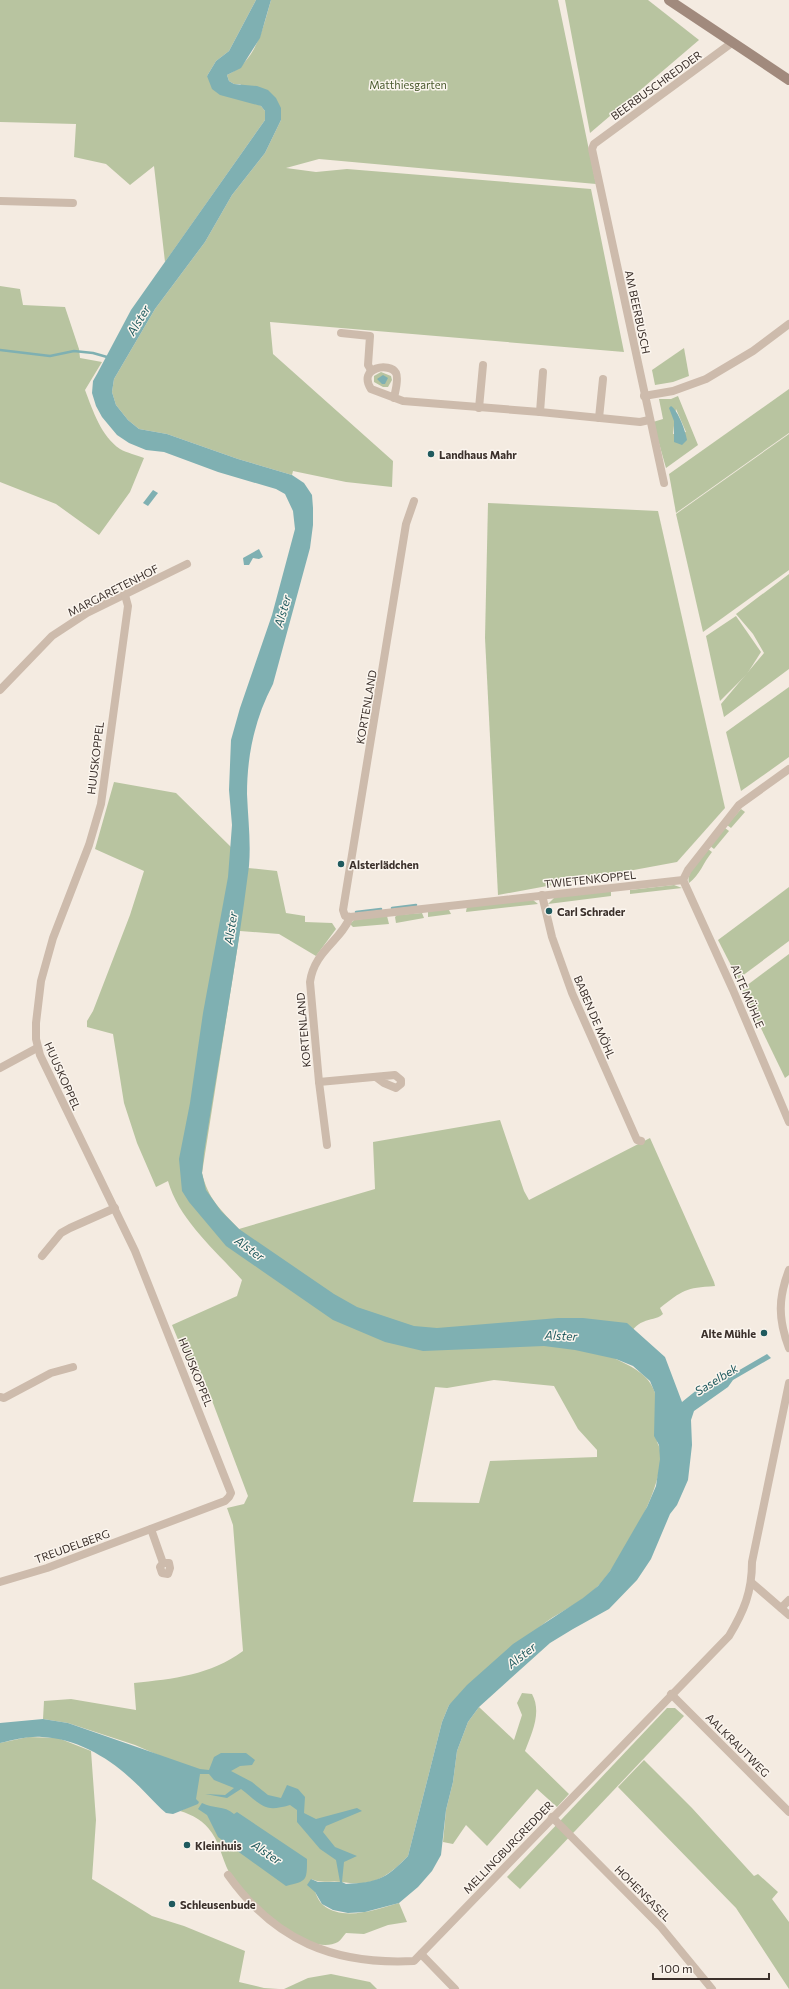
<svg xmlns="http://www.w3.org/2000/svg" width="789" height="1989" font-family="Commissioner,sans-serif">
<rect width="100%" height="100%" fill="#f4ebe1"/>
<g fill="#b8c4a0" fill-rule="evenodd">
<polygon points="0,0 256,0 229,51 216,61 207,76 261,106 265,111 265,120 165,262 154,166 130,185 106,164 74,157 76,124 0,122"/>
<path d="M271 0H558L596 184 319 159 286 168 316 172 347 169 591 189 624 352 270 322 273 354 393 461 392 487 346 482 293 471 292 475 238 459 167 434 139 429 128 420 116 405 112 392 114 379 155 309 205 242 232 195 265 153 281 120 240 84H234L229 81 227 75C256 62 263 28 271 0Z"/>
<polygon points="565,0 648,0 699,40 590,133"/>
<path d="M0 286 20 289 23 305 65 307 79 349 80 358 102 362 85 390C93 411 101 436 120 449 127 453 137 455 144 458L130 492 99 535 56 504 0 482Z"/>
<polygon points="684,348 689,376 673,382 655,385 652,370"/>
<polygon points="381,372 391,376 392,380 388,387 383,387 374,382 374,376"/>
<polygon points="789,389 789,433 676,513 669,474"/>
<path d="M678 396 698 445 666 468 653 422 663 419 659 399H671ZM676 409 686 432 673 434Z"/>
<polygon points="789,434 789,570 703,632 676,514"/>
<polygon points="488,503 658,511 725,808 677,862 498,895 485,638"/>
<polygon points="789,574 789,669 724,717 721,704 764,653 753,634 736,614"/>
<polygon points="736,616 761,652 747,674 720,701 706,636"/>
<polygon points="789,687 789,757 741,791 726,732"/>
<path d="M114 782 176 793 230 846 248 868 277 871 286 913 305 916V922L332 923 336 929 316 956 279 934 240 931 202 1173C208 1199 221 1210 239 1229L375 1189 373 1142 500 1120 524 1191 529 1200 650 1138 714 1282 715 1286C685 1288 683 1290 660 1308L663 1314C656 1320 651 1318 643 1322 630 1327 622 1348 616 1359 632 1367 649 1374 655 1393L657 1442C675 1471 620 1564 598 1586 584 1601 563 1610 546 1622 535 1630 524 1641 514 1650 492 1668 471 1687 449 1705L442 1722 408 1856C387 1878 372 1887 342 1882 331 1880 322 1884 311 1879 314 1887 316 1899 323 1905 344 1922 377 1909 399 1903L407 1922 388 1925 364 1934 346 1933C343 1936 341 1940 338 1942 307 1959 248 1900 232 1877 223 1864 221 1846 212 1833 204 1821 193 1815 180 1811L193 1805 158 1755 135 1745 68 1723 43 1719 44 1701 71 1699 136 1710 134 1683C173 1679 211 1675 243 1651L233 1525 227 1508 244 1504 248 1496 202 1374 191 1371 172 1325 237 1296 242 1280C216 1251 179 1220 168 1181L156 1187 137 1143 124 1103 113 1034 87 1027V1021L93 1011 130 915 144 871 95 849ZM494 1380 554 1386 578 1429 597 1450V1457L490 1461 479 1503 413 1502 435 1387 447 1388Z"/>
<polygon points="741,809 745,812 731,828 727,825"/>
<polygon points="725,828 729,831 714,849 710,846"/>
<path d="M708 849 712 852C703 863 700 875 689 883 686 871 701 858 708 849Z"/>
<polygon points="674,885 682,888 630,894 630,890"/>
<polygon points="789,887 789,941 738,979 718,940"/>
<polygon points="611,891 611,896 548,904 555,897"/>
<polygon points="533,900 538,904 466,912 467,906"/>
<polygon points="448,908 451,914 428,917 428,911"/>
<polygon points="422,913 424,918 396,923 395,917 397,915"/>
<polygon points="387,916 389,924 353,927 350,924 354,920"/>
<polygon points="789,954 789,1075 785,1078 742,989"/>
<path d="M522 1693 532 1694C542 1712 532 1733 525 1751L569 1794 557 1807 537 1789 487 1846 466 1825 453 1844 443 1842 446 1810 453 1782 457 1751 468 1722 479 1707 514 1740 522 1715 517 1703Z"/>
<polygon points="667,1708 675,1708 684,1716 520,1889 507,1877"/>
<polygon points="28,1737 58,1738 91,1751 96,1820 92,1879 152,1916 184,1926 245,1951 239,1982 264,1988 279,1989 0,1989 0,1743"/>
<polygon points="644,1760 692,1808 754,1876 758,1874 778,1892 772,1899 789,1922 789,1989 736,1908 618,1787"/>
<polygon points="331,1974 370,1982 377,1989 284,1989 308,1978"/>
</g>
<g fill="#7fb0b2">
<path d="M256 0H271L260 38 241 68 227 75 229 81 234 84 257 86 268 90 276 98 281 108V120L265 153 232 195 205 242 155 309 114 379 112 392 116 405 128 420 139 429 167 434 238 459 292 475 304 483 312 495 313 508V525L310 548 273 684C255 718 247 755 247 794 248 819 251 842 249 866 237 962 219 1057 204 1153L202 1173 206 1190 221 1211 239 1229 334 1294 357 1307 414 1326 437 1328 558 1318H583L627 1323 665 1357 682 1402 703 1385 724 1379 767 1354 771 1358 733 1380 728 1387 694 1411 691 1420 692 1445 688 1480 677 1505 670 1514 651 1559 637 1580 609 1609 573 1629 550 1643 479 1707 468 1722 457 1751 453 1782 446 1810 441 1855 432 1871 418 1887 399 1903 365 1912 348 1913 333 1910 322 1904 315 1892 307 1885 311 1879 318 1882H340L336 1860 320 1849 297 1822V1810L290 1805C263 1813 262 1805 241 1789L227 1798 205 1794 225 1795 234 1788 214 1780 209 1774H200L196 1799 199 1802 198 1804 173 1814 166 1813C153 1802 142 1788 129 1777 106 1756 74 1738 42 1737 28 1736 14 1740 0 1743V1723L43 1719 68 1723 200 1769 209 1770 214 1757 221 1753H246L255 1760 252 1765 240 1766 231 1771 252 1782 268 1795 281 1798 287 1785 298 1789 305 1797 304 1813 316 1819 357 1808 362 1811 326 1826 323 1832 335 1847 357 1856 344 1862 342 1882 346 1884C377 1882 385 1880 408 1856L442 1722 449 1705 467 1685 513 1644 583 1598 598 1586 610 1571 647 1507 656 1486 660 1459 659 1445 654 1436 655 1393 650 1381 633 1366 616 1359 575 1350 544 1346 423 1351 385 1342 333 1320 226 1246 189 1202 182 1191 179 1159 190 1103 203 1013 228 877 232 825 229 790 231 740 240 708 272 615 295 529 293 511 285 494 276 489 218 472 164 452 146 450 129 443 117 435 102 417 96 406 92 393 93 381 97 374 131 310 265 120V111L261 106 220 95 212 89 207 76 216 61 229 51Z"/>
<polygon points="383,375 388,378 385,384 382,384 377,379"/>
<path d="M671 406C678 410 686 432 687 440L682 445 674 442V421L669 408Z"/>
<polygon points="153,490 158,493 148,506 143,503"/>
<polygon points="259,549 263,557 259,559 253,558 249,565 244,565 243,558"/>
<path d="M202 1803C213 1809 224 1805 234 1814L237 1812 307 1859C307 1881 307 1881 286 1886L218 1837 207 1815 198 1809Z"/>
</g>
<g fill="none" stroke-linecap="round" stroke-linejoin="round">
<g stroke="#7fb0b2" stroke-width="2.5">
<polyline points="0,350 50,356 74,351 93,353 107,357"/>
<polyline points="392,908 416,905"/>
<polyline points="356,912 381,909"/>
</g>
<g stroke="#cdbbac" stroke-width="8">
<polyline points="0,201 73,203"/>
<polyline points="341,333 370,336 368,365 371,370"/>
<polyline points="644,396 673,391 706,379 753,351 789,324"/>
<path d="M394 398C395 392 399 379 396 373 390 362 357 367 371 389L403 401 540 412 640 422 649 420"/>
<polyline points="479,408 483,365"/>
<polyline points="540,412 543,372"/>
<polyline points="599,418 603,379"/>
<polyline points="664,483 592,149 594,144 733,42"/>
<polyline points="414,501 406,524 343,910 345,916 350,917 683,880 688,870 739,805 789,769"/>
<polyline points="0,690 52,636 87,613 187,564"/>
<polyline points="683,880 733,990 789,1122"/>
<polyline points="542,895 552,937 572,993 637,1140 641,1141"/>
<polyline points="0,1068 37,1048"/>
<polyline points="319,1082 395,1075 401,1080 401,1084 396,1088 384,1083 376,1077"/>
<path d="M327 1145 319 1082 310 982C314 951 341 941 350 917"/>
<polyline points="42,1256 61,1233 70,1228 115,1208"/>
<path d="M789 1270C778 1298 778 1319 789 1348"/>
<polyline points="0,1397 4,1398 51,1373 73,1367"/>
<polyline points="151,1529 163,1563 160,1567 162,1573 168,1574 170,1568 169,1563 163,1563"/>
<polyline points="0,1582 47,1568 225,1501 229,1497 231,1493 135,1251 40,1055 36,1039 36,1023 41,981 53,938 89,845 101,804 128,606 125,595"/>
<polyline points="752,1583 789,1615"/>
<polyline points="781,1608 789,1600"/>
<polyline points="671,1694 789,1812"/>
<polyline points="552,1817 661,1927 712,1989"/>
<path d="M228 1875C275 1941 334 1965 414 1961L729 1636C744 1611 752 1592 752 1562L789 1383"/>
<polyline points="421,1954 455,1989"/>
</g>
<polyline stroke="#a18a7d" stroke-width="10" points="669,0 789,80"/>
</g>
<g fill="#1f5a5e" stroke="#fbf5ee" stroke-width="1.5">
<circle cx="431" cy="454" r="4"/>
<circle cx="341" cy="864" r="4"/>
<circle cx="549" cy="911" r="4"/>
<circle cx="764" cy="1333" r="4"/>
<circle cx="187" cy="1845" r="4"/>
<circle cx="172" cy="1904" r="4"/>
</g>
<g text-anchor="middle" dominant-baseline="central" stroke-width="3" stroke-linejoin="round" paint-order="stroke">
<g font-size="11" fill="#4a5a2e" stroke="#fbf5ee">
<text x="408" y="84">Matthiesgarten</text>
</g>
<g font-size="11" fill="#3b302b" stroke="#fbf5ee">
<text transform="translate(656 85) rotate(-36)">BEERBUSCHREDDER</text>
<text transform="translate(638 312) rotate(78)">AM BEERBUSCH</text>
<text transform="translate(113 590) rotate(-27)">MARGARETENHOF</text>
<text transform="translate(366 707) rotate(-80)">KORTENLAND</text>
<text transform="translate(95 758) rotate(-83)">HUUSKOPPEL</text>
<text transform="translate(590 879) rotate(-6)">TWIETENKOPPEL</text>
<text transform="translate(748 996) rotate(67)">ALTE MÜHLE</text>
<text transform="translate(595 1017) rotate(67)">BABEN DE MÖHL</text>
<text transform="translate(303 1030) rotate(-95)">KORTENLAND</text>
<text transform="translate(63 1076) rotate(66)">HUUSKOPPEL</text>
<text transform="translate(196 1372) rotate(68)">HUUSKOPPEL</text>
<text transform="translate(72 1546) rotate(-20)">TREUDELBERG</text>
<text transform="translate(738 1745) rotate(45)">AALKRAUTWEG</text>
<text transform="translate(508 1847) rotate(-46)">MELLINGBURGREDDER</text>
<text transform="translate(643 1893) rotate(45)">HOHENSASEL</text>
</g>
<g font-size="11" font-weight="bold" fill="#3b302b" stroke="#fbf5ee" text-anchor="start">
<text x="439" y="454">Landhaus Mahr</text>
<text x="349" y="864">Alsterlädchen</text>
<text x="557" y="911">Carl Schrader</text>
<text x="756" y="1333" text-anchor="end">Alte Mühle</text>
<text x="195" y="1845">Kleinhuis</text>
<text x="180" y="1904">Schleusenbude</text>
</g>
<g font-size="12" font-style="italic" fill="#1f5a5e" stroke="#fbf5ee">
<text transform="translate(138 320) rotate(-59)">Alster</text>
<text transform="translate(282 611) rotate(-74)">Alster</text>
<text transform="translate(230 928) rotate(-81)">Alster</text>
<text transform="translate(250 1248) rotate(36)">Alster</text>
<text transform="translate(561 1335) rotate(3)">Alster</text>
<text transform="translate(716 1379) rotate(-32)">Saselbek</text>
<text transform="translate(521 1655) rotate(-38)">Alster</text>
<text transform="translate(267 1852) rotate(34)">Alster</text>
</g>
</g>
<path d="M653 1973v6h116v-6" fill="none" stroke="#3b302b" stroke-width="2"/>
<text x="659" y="1973" font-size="12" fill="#3b302b" stroke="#fbf5ee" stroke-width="3" paint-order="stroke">100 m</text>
</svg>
